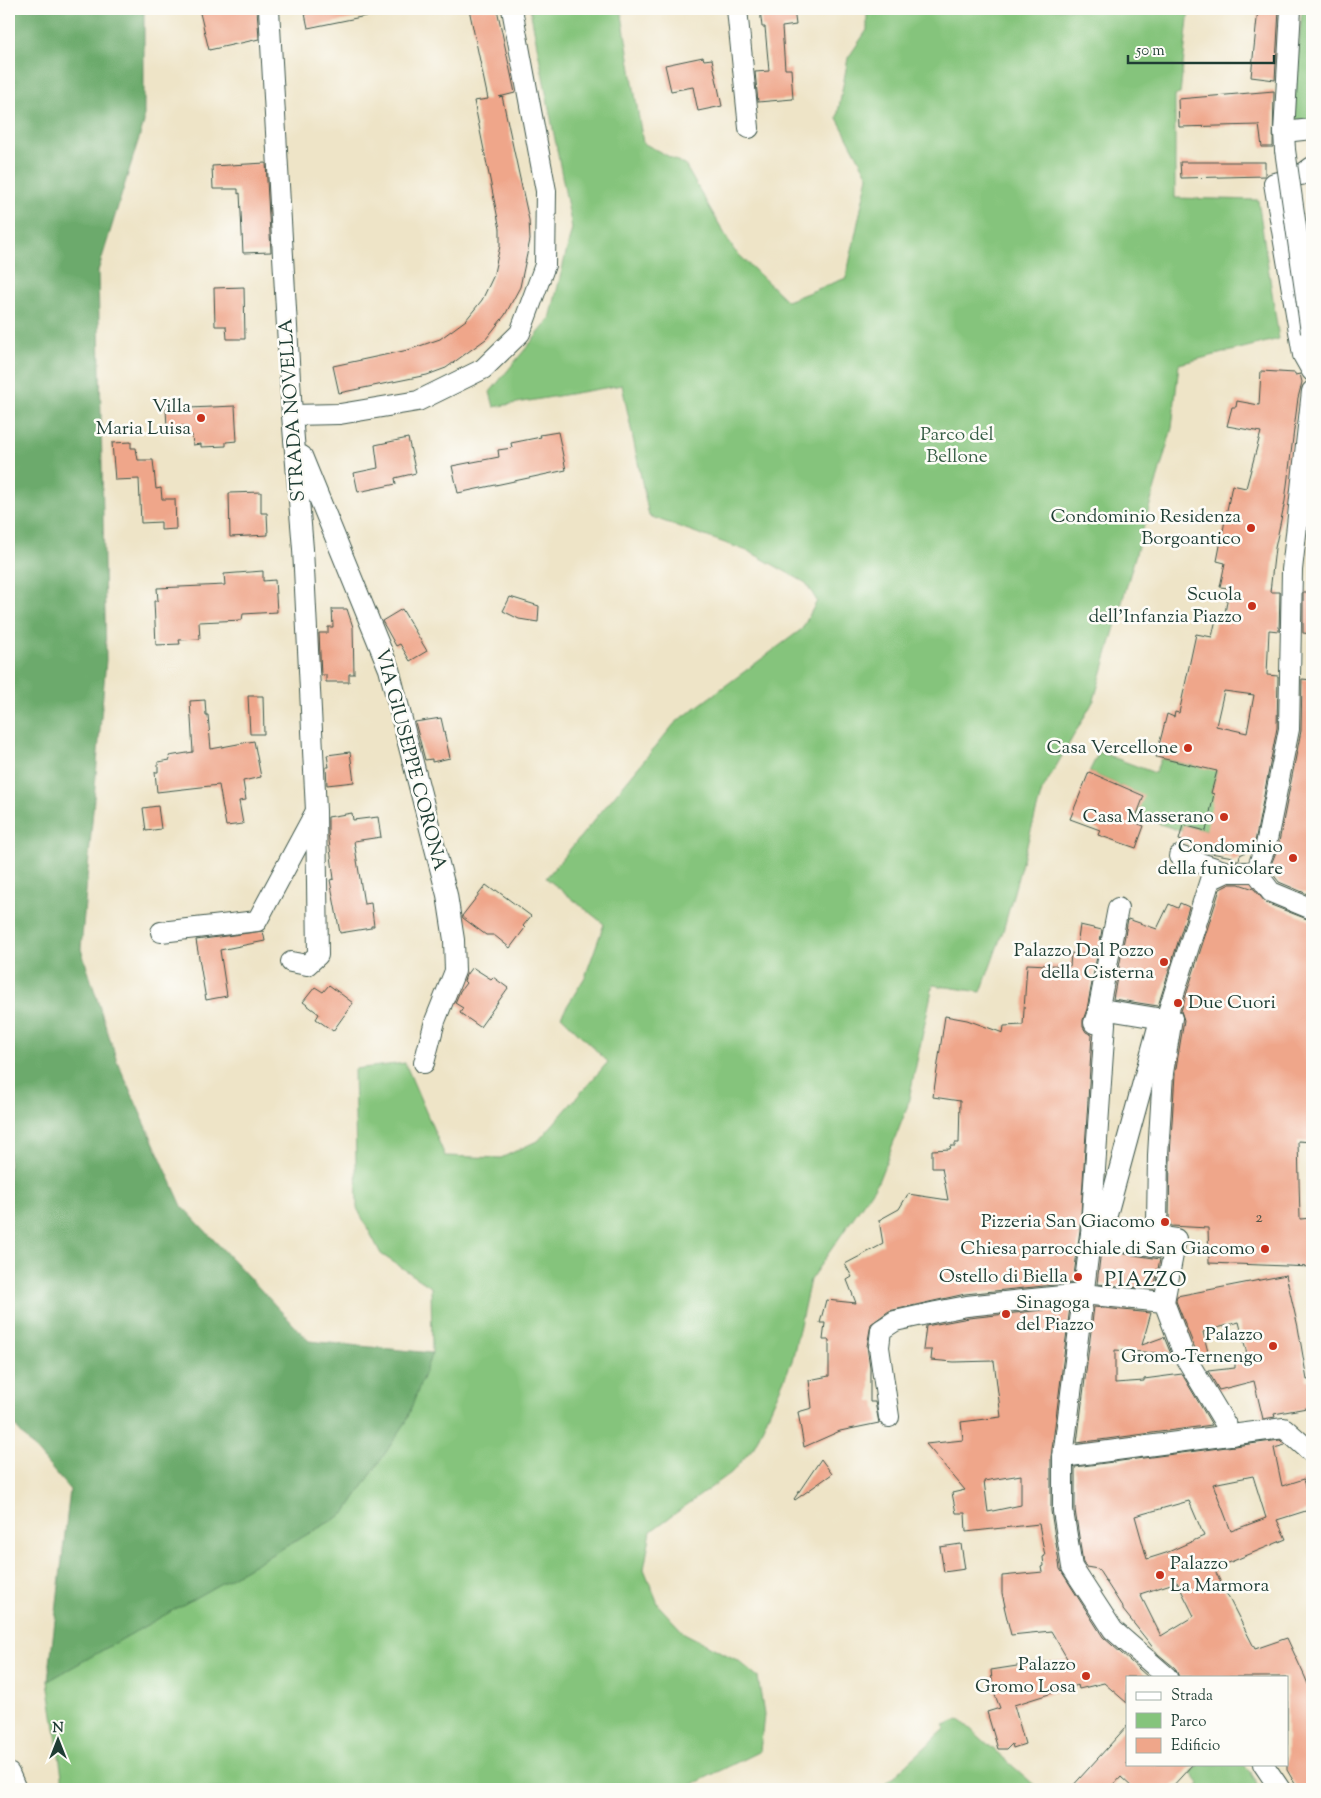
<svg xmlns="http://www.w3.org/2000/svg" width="1321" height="1798" font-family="'Sorts Mill Goudy',serif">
<rect width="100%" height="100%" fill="#fdfcf7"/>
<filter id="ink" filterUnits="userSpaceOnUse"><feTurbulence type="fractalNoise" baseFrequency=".02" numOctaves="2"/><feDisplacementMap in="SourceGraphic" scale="10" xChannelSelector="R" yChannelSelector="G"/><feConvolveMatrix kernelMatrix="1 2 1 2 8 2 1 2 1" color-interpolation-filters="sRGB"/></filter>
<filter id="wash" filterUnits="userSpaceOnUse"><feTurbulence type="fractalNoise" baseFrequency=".0096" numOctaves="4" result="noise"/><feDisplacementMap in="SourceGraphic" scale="20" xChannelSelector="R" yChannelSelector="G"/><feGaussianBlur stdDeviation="1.12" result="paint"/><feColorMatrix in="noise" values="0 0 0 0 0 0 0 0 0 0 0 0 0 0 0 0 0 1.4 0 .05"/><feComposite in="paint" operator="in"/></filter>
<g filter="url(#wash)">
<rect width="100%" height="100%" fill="#eee4c7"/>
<g fill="#85c47c" stroke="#528058">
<polygon points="530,9 621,9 643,143 685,165 734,250 787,301 846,278 868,176 837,118 848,58 867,30 867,9 1189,9 1180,94 1175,95 1175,198 1258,200 1279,339 1179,364 1172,428 1094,700 1042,791 1003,931 981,992 933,985 907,1108 878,1182 810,1280 792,1361 754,1447 731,1473 651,1531 644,1569 659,1606 684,1633 739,1661 758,1677 764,1715 760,1751 689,1786 686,1789 64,1789 48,1681 345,1513 406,1422 432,1352 431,1287 381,1254 357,1208 354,1069 405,1063 445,1156 501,1158 539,1140 608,1062 561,1016 585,977 604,924 546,878 675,723 802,629 817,601 806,583 750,552 649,516 622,385 494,407 490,392 550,319 572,228"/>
<polygon points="1302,9 1312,9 1312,120 1292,122"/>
<polygon points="1099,752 1155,773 1161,758 1188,765 1210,766 1217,771 1211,793 1216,795 1207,831 1184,825 1181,831 1136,816 1143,796 1089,772"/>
<polygon points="959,1719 1039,1789 880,1789 945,1729 944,1725"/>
<polygon points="1199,1764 1242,1764 1250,1772 1260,1789 1194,1789 1200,1785 1191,1773"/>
</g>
<polygon fill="#6caa6c" stroke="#467450" points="9,9 144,9 144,122 98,271 106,660 81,949 117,1061 182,1206 309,1341 432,1353 406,1422 345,1513 48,1681 70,1490 15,1426 9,1425"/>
<g id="blocks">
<g fill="#efa68a" fill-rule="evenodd">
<polygon points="199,9 257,9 259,39 209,50"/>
<polygon points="304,9 366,9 366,16 308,28"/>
<polygon points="469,9 497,9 515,93 499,97 502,96 529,220 530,240 520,287 505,315 486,339 446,368 427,375 339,393 333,366 408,350 440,339 466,320 482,300 493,277 500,246 500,229 474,101 488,99"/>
<polygon points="760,9 794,9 796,25 782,27 785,69 791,69 793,99 758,102 755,72 769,71 765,27 762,27"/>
<polygon points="1258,9 1279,9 1275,80 1251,77"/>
<polygon points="703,57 704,60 712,59 722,106 698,111 693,87 671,91 665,65"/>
<polygon points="1274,91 1273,147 1262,147 1259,125 1179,127 1178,99"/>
<polygon points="1180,162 1265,162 1265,176 1181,178"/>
<polygon points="266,163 271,252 243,253 240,193 238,194 238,189 213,189 212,166"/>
<polygon points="244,287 245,339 227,339 226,326 215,326 214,288"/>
<path d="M1261 371 1295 373V375L1300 374 1302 382 1298 398 1285 501 1275 548 1270 592H1280L1279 631 1269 630 1267 675 1278 676 1277 728 1255 842 1252 849 1240 855 1239 860H1231L1233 857 1205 852V848L1179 840 1183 825 1206 831 1214 794 1211 793 1217 771 1156 757 1167 714 1174 717 1175 712 1179 713 1196 634 1212 637 1216 619 1224 620 1229 588 1220 587 1225 563 1217 561 1232 485 1246 488 1261 432 1227 426 1232 407H1236L1237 401 1259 405ZM1224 691 1254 695 1247 733 1216 726Z"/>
<polygon points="235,406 237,441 226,442 226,446 201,447 201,444 193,445 192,435 187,435 186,426 167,427 166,409"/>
<polygon points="558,432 566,470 458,493 452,466 499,457 498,450 512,448 511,443 541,437 540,435"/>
<polygon points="408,438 416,473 395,478 396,484 358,492 354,473 378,468 375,445"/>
<polygon points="131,442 131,448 136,448 138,460 153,460 156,489 161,488 162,499 175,499 176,529 161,530 161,522 141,523 139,479 115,480 112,443"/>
<polygon points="261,492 261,513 267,513 268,535 230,537 229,493"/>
<polygon points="263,571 263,581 275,580 277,612 243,614 242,620 199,622 200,639 179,640 180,644 156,645 154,601 158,601 157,588 225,585 224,574"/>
<polygon points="1303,592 1312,592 1312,634 1303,633"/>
<polygon points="510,597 539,606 538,622 519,619 503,611"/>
<polygon points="332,609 347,609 353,627 354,674 349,674 349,682 326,682 326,675 321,675 319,633 328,633 328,627 333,627"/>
<polygon points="402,609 427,651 410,661 400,644 396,646 382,621"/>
<polygon points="1302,679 1312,680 1312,896 1279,882 1272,873 1272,862 1278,847 1301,731"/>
<polygon points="248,696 263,696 264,734 250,734"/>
<polygon points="205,700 206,715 208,715 211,749 254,741 261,777 243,781 246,800 239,801 243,824 226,826 219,785 157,792 155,772 158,772 158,762 170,760 169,756 193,752 190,701"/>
<polygon points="441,718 450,758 432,762 432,759 425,760 415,722"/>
<polygon points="350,752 354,782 327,785 326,767 329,767 327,755"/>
<polygon points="1089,772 1144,796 1134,822 1144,826 1136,848 1098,835 1100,830 1070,819"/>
<polygon points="158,806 161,829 146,831 143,808"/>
<polygon points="352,813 353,820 378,817 381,837 354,841 364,904 371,903 374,926 371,926 371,928 340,933 330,880 334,879 328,833 328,817"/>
<polygon points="1230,884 1239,884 1254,889 1266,903 1312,921 1312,1142 1298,1141 1300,1219 1312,1218 1312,1267 1209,1263 1208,1228 1171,1226 1169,1221 1170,1155 1175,1074 1184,1020 1181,1011 1220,889"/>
<polygon points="486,885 494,891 496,890 531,916 523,926 525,928 510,948 494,935 486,935 463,918 462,916"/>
<polygon points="1180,903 1189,907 1158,1006 1113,999 1128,919 1157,929 1169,904 1178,908"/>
<polygon points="1080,925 1102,930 1087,1009 1083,1020 1083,1027 1086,1032 1092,1035 1080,1230 1073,1283 965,1294 889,1311 871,1324 867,1346 870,1367 870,1402 875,1402 879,1423 840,1431 804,1447 798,1412 812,1408 809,1380 829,1376 829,1340 823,1340 825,1323 820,1323 826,1300 856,1303 847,1280 852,1277 845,1264 883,1244 879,1220 899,1209 908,1194 948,1200 942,1168 932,1168 932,1150 950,1149 951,1146 955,1146 955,1143 959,1143 960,1101 933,1097 945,1016 967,1020 1003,1033 1004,1026 1023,1025 1027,964 1070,966 1071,953 1076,954"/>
<polygon points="263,931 265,941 220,950 227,996 206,1000 196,940"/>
<polygon points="472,967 491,979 493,977 508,988 480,1027 460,1013 463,1008 455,1003 460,991 466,983 464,981 466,975"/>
<polygon points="329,985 353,1003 333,1031 316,1019 319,1014 303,1002 315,987 323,992"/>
<polygon points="1101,1250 1160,1259 1154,1289 1097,1284"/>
<polygon points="1286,1275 1298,1327 1307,1380 1312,1379 1312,1407 1274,1414 1275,1417 1263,1419 1254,1381 1219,1390 1208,1371 1235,1368 1235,1357 1247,1354 1239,1322 1203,1332 1209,1356 1198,1356 1176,1301 1177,1296"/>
<path d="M1070 1307 1051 1457V1511L1060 1569 1103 1637 1148 1677H1127V1703L1104 1683 1079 1689 1078 1685 1014 1705 1025 1744 1013 1748 1012 1744 1007 1749H998L987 1712 1000 1708 993 1690 991 1670 1043 1662 1068 1660 1051 1631 1011 1635 1004 1606H1005L1002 1593V1576L1043 1572 1042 1567 1044 1566 1043 1557 1045 1556 1039 1524 966 1532 965 1513H956L952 1493 965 1490 926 1444 963 1440 961 1422 1001 1417 994 1361 954 1362 931 1360 932 1350H923L926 1326 969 1318ZM1021 1475V1505L988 1512 984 1481Z"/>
<polygon points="1094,1307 1151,1313 1142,1345 1164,1337 1171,1354 1115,1350 1115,1383 1144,1381 1144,1379 1182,1374 1212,1425 1077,1443"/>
<path d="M1280 1440 1285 1445 1274 1448 1282 1486 1304 1479 1312 1509 1277 1520 1286 1539 1214 1569 1255 1649 1287 1638 1305 1677 1312 1694V1789H1298L1287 1770V1677H1179L1175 1668 1158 1654 1123 1610V1608L1098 1569 1086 1567 1083 1563 1075 1510V1467ZM1253 1476 1266 1518 1231 1531 1213 1484ZM1189 1501 1204 1536 1166 1553 1147 1559 1135 1516ZM1177 1582 1194 1616 1161 1636 1140 1594Z"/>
<polygon points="821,1459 832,1474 795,1500 794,1499"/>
<polygon points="961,1544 965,1569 944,1572 940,1547"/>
<polygon points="1127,1726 1127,1764 1193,1764 1170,1789 1134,1789 1121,1777 1110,1789 1070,1789"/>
</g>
</g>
</g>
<g filter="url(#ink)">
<use href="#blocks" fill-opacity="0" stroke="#3e564a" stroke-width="1"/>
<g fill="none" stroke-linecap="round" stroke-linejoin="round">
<defs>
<g id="street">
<polyline points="269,9 292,415 303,549 316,811 318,955 307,965 291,962"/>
<polyline points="737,9 749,128"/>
<polyline points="1284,132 1312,129"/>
<polyline points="1285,150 1284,132 1291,9"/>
<polyline points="1301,175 1312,167"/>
<polyline points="1279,182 1274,183 1303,355 1312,371"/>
<polyline points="292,415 340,414 418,401 483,369 520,333 545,265 546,191 512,9"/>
<polyline points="302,456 389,669 447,895 454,940 455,971 435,1021 424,1063"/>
<polyline points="1179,856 1227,872"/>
<polyline points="1256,872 1271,892 1312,909"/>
<polyline points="161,932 257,921 315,813"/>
<polygon points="1102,1009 1163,1019 1172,1018 1163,1073 1158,1155 1157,1224 1168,1248 1100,1238 1093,1233 1091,1227 1105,1024 1094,1023 1098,1012"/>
<polyline points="1098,1012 1118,908"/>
<polyline points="1102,1233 1158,1027 1165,1022 1210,880 1227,872 1256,872 1266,845 1289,729 1292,570 1312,391"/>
<polyline points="1164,1302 1176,1239 1156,1236 1091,1233 1063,1457 1063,1511 1072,1567 1113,1630 1167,1677"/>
<polyline points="889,1417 879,1347 881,1330 895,1321 936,1312 967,1306 1023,1300 1082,1294 1164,1302 1184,1355 1232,1435"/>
<polyline points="1063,1457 1284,1428 1312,1453"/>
<polyline points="1263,1764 1280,1789"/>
<polyline points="9,1773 16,1789"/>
</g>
</defs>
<use href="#street" stroke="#3e564a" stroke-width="22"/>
<use href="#street" stroke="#fff" stroke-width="20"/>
<defs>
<polyline id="street-bridge" points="1285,150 1311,332"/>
</defs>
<use href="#street-bridge" stroke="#3e564a" stroke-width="22" stroke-linecap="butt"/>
<use href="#street-bridge" stroke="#fff" stroke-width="20"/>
</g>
</g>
<g fill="#c8321e" stroke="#fdfcf7" stroke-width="2">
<circle cx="201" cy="418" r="5"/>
<circle cx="1251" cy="528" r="5"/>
<circle cx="1252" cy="606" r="5"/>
<circle cx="1188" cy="748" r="5"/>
<circle cx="1224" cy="817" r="5"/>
<circle cx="1293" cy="858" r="5"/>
<circle cx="1164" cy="962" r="5"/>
<circle cx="1178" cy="1003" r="5"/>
<circle cx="1165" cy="1222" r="5"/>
<circle cx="1265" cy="1249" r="5"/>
<circle cx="1078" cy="1277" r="5"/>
<circle cx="1006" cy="1314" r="5"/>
<circle cx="1273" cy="1346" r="5"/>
<circle cx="1160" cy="1575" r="5"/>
<circle cx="1086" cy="1676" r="5"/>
</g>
<g text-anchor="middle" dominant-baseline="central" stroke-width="5" stroke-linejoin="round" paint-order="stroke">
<g font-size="16" fill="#53574a">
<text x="1259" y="1218">2</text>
</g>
<g font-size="19" fill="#1f3d34" stroke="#fdfcf7" text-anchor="end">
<text x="191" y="407">Villa<tspan x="191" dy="22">Maria Luisa</tspan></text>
<text x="1241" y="517">Condominio Residenza<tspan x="1241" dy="22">Borgoantico</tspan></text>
<text x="1242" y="595">Scuola<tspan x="1242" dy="22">dell'Infanzia Piazzo</tspan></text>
<text x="1178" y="748">Casa Vercellone</text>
<text x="1214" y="817">Casa Masserano</text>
<text x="1283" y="847">Condominio<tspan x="1283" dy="22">della funicolare</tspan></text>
<text x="1154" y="951">Palazzo Dal Pozzo<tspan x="1154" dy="22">della Cisterna</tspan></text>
<text x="1188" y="1003" text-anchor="start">Due Cuori</text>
<text x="1155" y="1222">Pizzeria San Giacomo</text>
<text x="1255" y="1249">Chiesa parrocchiale di San Giacomo</text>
<text x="1068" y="1277">Ostello di Biella</text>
<text x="1016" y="1303" text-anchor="start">Sinagoga<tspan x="1016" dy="22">del Piazzo</tspan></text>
<text x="1263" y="1335">Palazzo<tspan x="1263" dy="22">Gromo-Ternengo</tspan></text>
<text x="1170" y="1564" text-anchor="start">Palazzo<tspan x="1170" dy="22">La Marmora</tspan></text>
<text x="1076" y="1665">Palazzo<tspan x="1076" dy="22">Gromo Losa</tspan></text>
</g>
<g font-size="19" fill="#1f3d34" stroke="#fdfcf7">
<text transform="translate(293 410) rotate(-94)">STRADA NOVELLA</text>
<text transform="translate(410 760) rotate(75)">VIA GIUSEPPE CORONA</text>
</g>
<g font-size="19" fill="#385f46" stroke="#fdfcf7">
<text x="957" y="435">Parco del<tspan x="957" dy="22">Bellone</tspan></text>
</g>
<g font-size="21" letter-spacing="1" fill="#1f3d34" stroke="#fdfcf7">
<text x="1146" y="1281">PIAZZO</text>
</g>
</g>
<rect width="1321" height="1798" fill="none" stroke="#fdfcf7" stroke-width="30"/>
<rect x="1126" y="1676" width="162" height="90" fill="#fdfcf7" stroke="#a4b0a9"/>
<rect x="1136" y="1692" width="25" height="8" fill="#ffffff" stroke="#a4b0a9"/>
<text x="1171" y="1700" font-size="15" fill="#1f3d34">Strada</text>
<rect x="1136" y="1713" width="25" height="15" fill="#85c47c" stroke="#a4b0a9"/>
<text x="1171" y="1726" font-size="15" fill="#1f3d34">Parco</text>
<rect x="1136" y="1738" width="25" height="15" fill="#efa68a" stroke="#a4b0a9"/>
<text x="1171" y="1750" font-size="15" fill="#1f3d34">Edificio</text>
<g transform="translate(58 1740)" stroke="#fdfcf7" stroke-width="4" paint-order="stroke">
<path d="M0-4L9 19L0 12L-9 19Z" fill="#1f3d34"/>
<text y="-8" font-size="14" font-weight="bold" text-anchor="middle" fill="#1f3d34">N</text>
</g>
<path d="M1128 55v8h146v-8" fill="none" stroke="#1f3d34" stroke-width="2.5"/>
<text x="1136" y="55" font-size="15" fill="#1f3d34" stroke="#fdfcf7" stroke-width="4" paint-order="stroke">50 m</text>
</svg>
